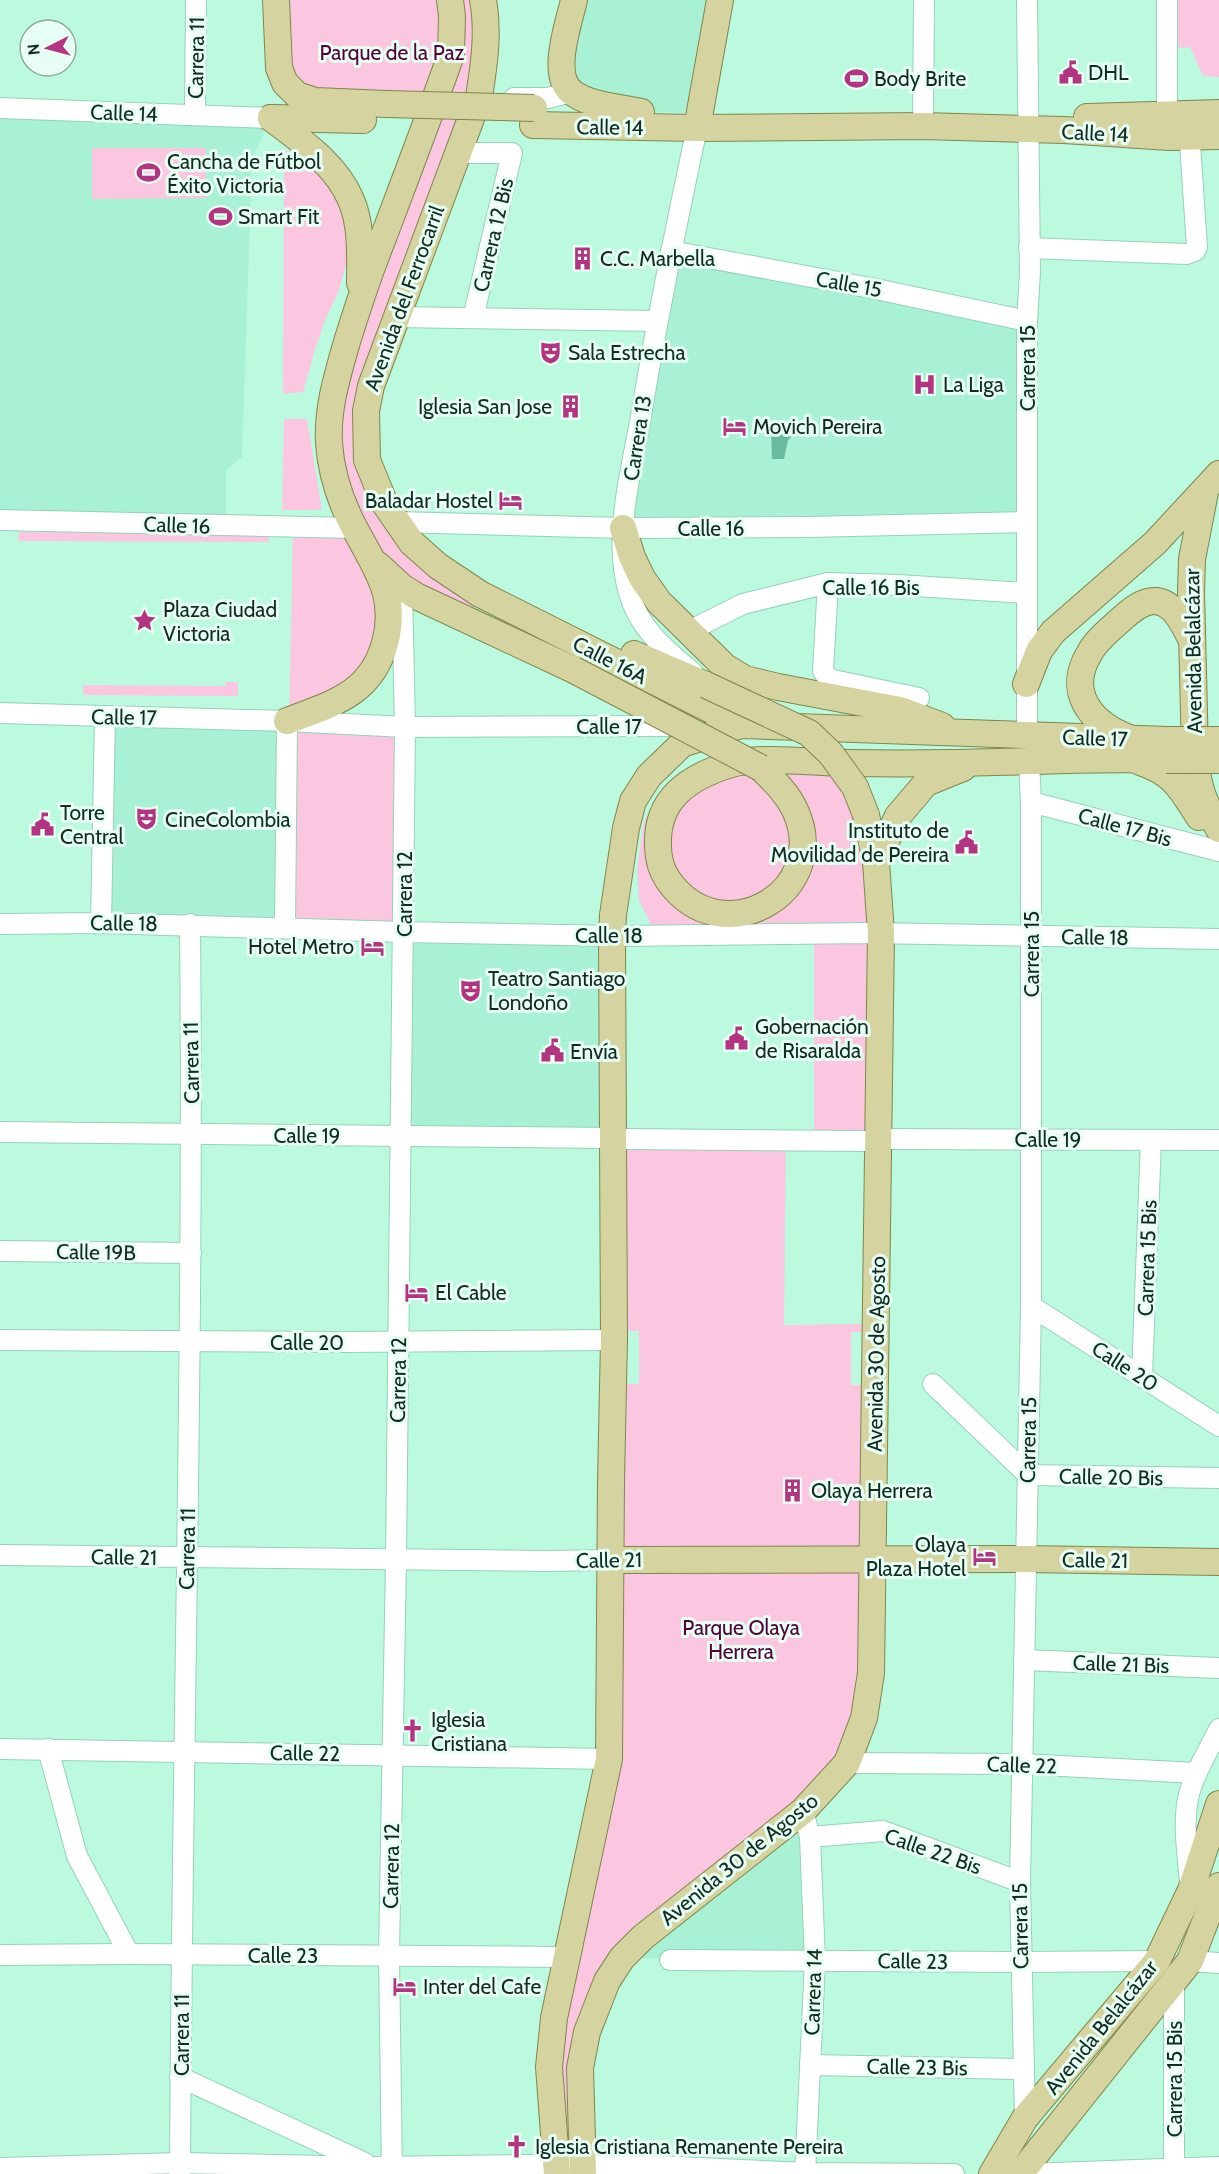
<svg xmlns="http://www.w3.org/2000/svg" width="1219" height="2174" font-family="Cabin,sans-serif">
<rect width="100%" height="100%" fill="#bcfae0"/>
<g fill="#a9f1d4">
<polygon points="574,0 720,0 700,113 641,112 587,100 562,55"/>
<polygon points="0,108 271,118 252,159 242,457 226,470 226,526 0,520"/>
<polygon points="671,251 1027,321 1027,522 623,528"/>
<polygon points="105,716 287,721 285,928 101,923"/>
<polygon points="404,933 612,936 614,1138 401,1135"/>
<polygon points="803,1811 815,1961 622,1958"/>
</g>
<g fill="#fbc6e0">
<polygon points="276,0 450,0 433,105 297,95"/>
<polygon points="458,0 475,0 477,13 467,99 362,384 367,485 480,594 470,612 422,588 394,567 372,539 349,494 338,442 345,378 445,102"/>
<polygon points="1173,0 1219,0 1219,77 1203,76 1190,47 1175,48"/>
<polygon points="92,148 206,148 206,198 92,199"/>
<polygon points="284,151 303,154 347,202 349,254 338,293 325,320 314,353 303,392 283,394"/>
<polygon points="284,419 307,419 322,510 282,510"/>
<polygon points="293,528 354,528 378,570 379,659 289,720 405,727 404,933 285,928"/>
<polygon points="19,532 269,533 269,542 18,541"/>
<polygon points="226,682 238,682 238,696 83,695 83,685 225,686"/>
<polygon points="838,764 866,815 870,933 867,1141 814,1141 814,935 656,935 639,900 637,870 644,821 654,805 703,775"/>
<polygon points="625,1139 786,1140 784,1325 865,1324 865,1332 851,1332 851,1385 864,1385 859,1663 854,1715 841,1747 828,1767 792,1807 640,1921 625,1937 600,1974 575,2142 562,2143 557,2067 623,1560 627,1384 639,1384 639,1331 626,1331"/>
</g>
<polygon fill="#6abb9d" points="792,426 793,435 788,440 784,459 772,459 771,428"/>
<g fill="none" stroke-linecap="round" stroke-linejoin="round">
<defs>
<g id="minor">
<polyline points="1167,0 1167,113"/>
<polyline points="514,98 548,98 571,92"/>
<polyline points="0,108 271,118"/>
<polyline points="195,115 196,0"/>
<polyline points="923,126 924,0"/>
<polyline points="457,153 512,153 473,318"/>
<polyline points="1029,248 1187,254 1195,251 1197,247 1190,144"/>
<polyline points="671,251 871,288 1027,321"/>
<polyline points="395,317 657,321"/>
<polyline points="0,520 354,528"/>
<polyline points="396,522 623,528 808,527 1027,522"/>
<polyline points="828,583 823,671 827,677 833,680 919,698"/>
<polyline points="689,631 743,604 828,583 898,585 1026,593"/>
<path d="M693 673C666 650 639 629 629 593 613 538 630 476 640 422 656 324 676 226 697 128"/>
<polyline points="0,713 287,721 405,727 678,726"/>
<polyline points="1027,736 1027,321 1030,272 1027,0"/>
<polyline points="1031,802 1219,851"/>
<polyline points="101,923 105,716"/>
<polyline points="0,924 101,923 401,932 621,936 870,933 1219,939"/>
<polyline points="285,928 287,721"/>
<polyline points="0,1132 614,1138"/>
<polyline points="625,1139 867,1141"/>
<polyline points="878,1139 1219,1140"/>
<polyline points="0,1251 191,1253"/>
<polyline points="1031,1306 1219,1426"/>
<polyline points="0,1340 343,1342 614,1340"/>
<polyline points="1142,1376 1151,1140"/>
<polyline points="933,1384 1028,1475 1219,1478"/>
<polyline points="0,1555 546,1561 611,1560"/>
<polyline points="1024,1660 1219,1668"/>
<polyline points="0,1749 609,1759"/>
<polyline points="48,1749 77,1856 129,1954"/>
<polyline points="847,1763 1022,1764 1197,1773"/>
<polyline points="803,1811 810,1837 815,1961 805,2174"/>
<polyline points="810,1837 883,1831 1020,1882"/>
<path d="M1190 1884C1188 1855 1182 1823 1189 1794 1195 1771 1209 1750 1219 1729"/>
<polyline points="0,1955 129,1954 566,1957"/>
<polyline points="670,1960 1020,1962 1157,1961"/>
<polyline points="1190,1961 1219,1963"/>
<polyline points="1174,1984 1174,2174"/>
<polyline points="810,2065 1024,2069"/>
<polyline points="180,2077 365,2163"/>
<polyline points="1025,2118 1020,1882 1031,1306 1031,802 1029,762"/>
<polyline points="0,2168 180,2163 373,2167 612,2164 805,2173 954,2174"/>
<path d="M180 2174C182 1757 194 1341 190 924"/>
<polyline points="392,2174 389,1955 396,1559 405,727 402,587"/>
<polyline points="1027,2174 1219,2167"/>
</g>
<g id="major">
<polyline points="276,0 279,68 285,83 297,95 315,101 386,104"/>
<path d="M483 0C489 32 484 65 479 97L371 386 366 411 367 460 385 504 412 543 438 566 480 594 741 725"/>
<path d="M574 0C569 23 549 77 573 93 591 106 619 107 641 112"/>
<polyline points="1087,117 1219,113"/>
<path d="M271 118C301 141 336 164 351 200 362 225 360 257 360 283"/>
<polyline points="271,118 363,120"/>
<polyline points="533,125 697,128 923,126 1064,130 1169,137 1219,136"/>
<polyline points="697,128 720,0"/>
<path d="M1205 492 1192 559 1191 592 1195 753C1197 784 1203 802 1219 829"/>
<polyline points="623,528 632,557 642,578 659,602 725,667 745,679 778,687 900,710 942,726"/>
<polyline points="378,565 402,587 416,596 574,670"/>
<polyline points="634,654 706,685"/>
<polyline points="1026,684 1039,651 1053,632 1155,543 1219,474"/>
<path d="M287 721C331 704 371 695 385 643 398 596 376 569 355 529 341 503 331 473 329 443 327 409 337 377 346 345 357 309 369 273 383 238 406 177 429 117 451 55L452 16 450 0"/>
<path d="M1127 737C1091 723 1066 692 1089 654 1095 642 1107 632 1117 623 1127 614 1141 600 1156 601 1175 603 1185 627 1192 641"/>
<path d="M1140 762C1174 773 1181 789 1199 817"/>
<path d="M761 768C774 781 787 793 795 810 833 892 721 956 668 880 662 871 658 858 658 846 656 800 687 778 728 765 760 755 814 763 850 763 910 764 970 763 1031 761 1076 760 1121 758 1166 760"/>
<polyline points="876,862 898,816 926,783 963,768"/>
<polyline points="611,1560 1025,1559 1219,1562"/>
<polyline points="557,2174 549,2067 554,2018 609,1759 611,1481 614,1340 612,936 613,915 626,828 633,801 649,776 682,744 741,725 1168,740"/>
<polyline points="583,2174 580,2068 587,2032 607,1981 622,1958 643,1937 803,1811 847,1763 864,1718 871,1673 881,933 876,862 866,815"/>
<polyline points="992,2174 1025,2118 1157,1961 1191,1890 1219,1804"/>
<polyline points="1020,2174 1190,1961 1219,1886"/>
</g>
</defs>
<use href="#minor" stroke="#95d2b9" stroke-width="22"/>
<use href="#major" stroke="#7f864b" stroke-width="28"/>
<use href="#minor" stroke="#fff" stroke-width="20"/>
<use href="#major" stroke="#d5d4a0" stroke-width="26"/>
<defs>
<g id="major-bridge">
<polyline points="386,104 534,108"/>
<polyline points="574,670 761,768"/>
<polyline points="706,685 809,733 831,754 855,787 866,815"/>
<polyline points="1168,740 1219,740"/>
<polyline points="1166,760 1219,760"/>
</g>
</defs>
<use href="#major-bridge" stroke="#7f864b" stroke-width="28" stroke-linecap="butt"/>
<use href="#major-bridge" stroke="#d5d4a0" stroke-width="26"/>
</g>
<defs>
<symbol id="civic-bare" viewBox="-9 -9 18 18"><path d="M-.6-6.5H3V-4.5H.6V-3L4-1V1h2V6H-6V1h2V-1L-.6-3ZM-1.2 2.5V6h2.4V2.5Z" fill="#b33481" stroke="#e6fef3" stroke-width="2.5" paint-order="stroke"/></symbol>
<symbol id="stadium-bare" viewBox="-9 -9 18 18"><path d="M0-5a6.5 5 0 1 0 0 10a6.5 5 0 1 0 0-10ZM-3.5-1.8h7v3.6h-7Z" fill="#b33481" stroke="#e6fef3" stroke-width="2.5" paint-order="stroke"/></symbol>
<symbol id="building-bare" viewBox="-9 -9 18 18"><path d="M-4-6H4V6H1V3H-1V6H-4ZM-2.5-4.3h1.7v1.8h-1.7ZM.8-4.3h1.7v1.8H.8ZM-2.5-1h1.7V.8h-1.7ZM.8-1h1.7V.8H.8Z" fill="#b33481" stroke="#e6fef3" stroke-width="2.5" paint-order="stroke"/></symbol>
<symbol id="theatre-bare" viewBox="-9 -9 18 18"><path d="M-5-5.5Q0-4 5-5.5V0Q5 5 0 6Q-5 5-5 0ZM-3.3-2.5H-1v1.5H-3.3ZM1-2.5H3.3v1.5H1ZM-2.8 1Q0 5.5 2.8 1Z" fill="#b33481" stroke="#e6fef3" stroke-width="2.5" paint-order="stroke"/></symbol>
<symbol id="hospital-bare" viewBox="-9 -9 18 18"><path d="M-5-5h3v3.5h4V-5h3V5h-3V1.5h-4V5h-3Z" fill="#b33481" stroke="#e6fef3" stroke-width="2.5" paint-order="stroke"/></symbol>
<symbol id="hotel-bare" viewBox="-9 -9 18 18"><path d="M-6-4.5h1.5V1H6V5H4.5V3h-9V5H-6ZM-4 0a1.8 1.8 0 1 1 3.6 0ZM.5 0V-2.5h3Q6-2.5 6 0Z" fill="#b33481" stroke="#e6fef3" stroke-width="2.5" paint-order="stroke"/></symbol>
<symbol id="sight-bare" viewBox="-9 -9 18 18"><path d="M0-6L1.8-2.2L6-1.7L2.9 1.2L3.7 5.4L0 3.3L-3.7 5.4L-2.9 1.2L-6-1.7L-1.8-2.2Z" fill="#b33481" stroke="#e6fef3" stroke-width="2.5" paint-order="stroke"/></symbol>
<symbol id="church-bare" viewBox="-9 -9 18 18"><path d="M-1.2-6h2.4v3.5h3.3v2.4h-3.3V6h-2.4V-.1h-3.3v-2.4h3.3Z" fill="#b33481" stroke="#e6fef3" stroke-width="2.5" paint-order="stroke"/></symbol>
</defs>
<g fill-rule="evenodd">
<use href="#civic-bare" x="1054" y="56" width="33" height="33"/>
<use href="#stadium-bare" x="840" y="62" width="33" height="33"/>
<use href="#stadium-bare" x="132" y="156" width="33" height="33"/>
<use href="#stadium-bare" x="204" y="200" width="33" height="33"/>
<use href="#building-bare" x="566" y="242" width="33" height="33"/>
<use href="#theatre-bare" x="534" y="336" width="33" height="33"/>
<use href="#hospital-bare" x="908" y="368" width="33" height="33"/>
<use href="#building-bare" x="554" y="390" width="33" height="33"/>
<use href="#hotel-bare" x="718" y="410" width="33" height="33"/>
<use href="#hotel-bare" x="494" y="484" width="33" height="33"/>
<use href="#sight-bare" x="128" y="604" width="33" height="33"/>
<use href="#theatre-bare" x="130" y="802" width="33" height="33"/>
<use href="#civic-bare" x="26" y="808" width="33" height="33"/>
<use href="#civic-bare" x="950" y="826" width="33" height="33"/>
<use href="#hotel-bare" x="356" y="930" width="33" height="33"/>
<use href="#theatre-bare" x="454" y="974" width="33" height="33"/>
<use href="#civic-bare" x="720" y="1022" width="33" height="33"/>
<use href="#civic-bare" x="536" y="1034" width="33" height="33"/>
<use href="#hotel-bare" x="400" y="1276" width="33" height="33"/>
<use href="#building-bare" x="776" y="1474" width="33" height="33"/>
<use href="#hotel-bare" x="968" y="1540" width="33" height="33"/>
<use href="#church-bare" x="396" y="1714" width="33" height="33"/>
<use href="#hotel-bare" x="388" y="1970" width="33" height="33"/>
<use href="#church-bare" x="500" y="2130" width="33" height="33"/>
</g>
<g text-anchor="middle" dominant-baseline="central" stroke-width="6" stroke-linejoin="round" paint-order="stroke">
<g font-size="21" fill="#530238" stroke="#e6fef3">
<text x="392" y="52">Parque de la Paz</text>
<text x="741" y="1627">Parque Olaya<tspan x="741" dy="24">Herrera</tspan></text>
</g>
<g font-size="21" fill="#132c22" stroke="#e6fef3">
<text transform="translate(196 58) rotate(-89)">Carrera 11</text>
<text transform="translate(124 113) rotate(2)">Calle 14</text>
<text transform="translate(610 127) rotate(1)">Calle 14</text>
<text transform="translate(1095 133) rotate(3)">Calle 14</text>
<text transform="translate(493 235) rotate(-77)">Carrera 12 Bis</text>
<text transform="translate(849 284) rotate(10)">Calle 15</text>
<text transform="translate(404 298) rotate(-70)">Avenida del Ferrocarril</text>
<text transform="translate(1027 368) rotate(-90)">Carrera 15</text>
<text transform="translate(637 438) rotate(-81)">Carrera 13</text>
<text transform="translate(177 525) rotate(2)">Calle 16</text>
<text x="711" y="528">Calle 16</text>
<text x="871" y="587">Calle 16 Bis</text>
<text transform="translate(1193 651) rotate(-91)">Avenida Belalcázar</text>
<text transform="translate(610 660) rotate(27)">Calle 16A</text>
<text transform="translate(124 717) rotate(1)">Calle 17</text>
<text x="609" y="726">Calle 17</text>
<text transform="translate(1095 738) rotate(2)">Calle 17</text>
<text transform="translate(1125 827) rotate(15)">Calle 17 Bis</text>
<text transform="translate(404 894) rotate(-90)">Carrera 12</text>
<text transform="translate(124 923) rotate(1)">Calle 18</text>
<text x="609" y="935">Calle 18</text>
<text transform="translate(1095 937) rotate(1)">Calle 18</text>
<text transform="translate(1031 954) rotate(-90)">Carrera 15</text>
<text transform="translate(191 1063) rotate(-91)">Carrera 11</text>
<text x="307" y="1135">Calle 19</text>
<text x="1048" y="1139">Calle 19</text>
<text transform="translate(96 1252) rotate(1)">Calle 19B</text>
<text transform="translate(1147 1258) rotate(-88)">Carrera 15 Bis</text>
<text x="307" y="1342">Calle 20</text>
<text transform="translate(876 1354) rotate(-89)">Avenida 30 de Agosto</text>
<text transform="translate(1125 1366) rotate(33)">Calle 20</text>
<text transform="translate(398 1380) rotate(-89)">Carrera 12</text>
<text transform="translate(1028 1440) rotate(-89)">Carrera 15</text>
<text transform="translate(1111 1477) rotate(1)">Calle 20 Bis</text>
<text transform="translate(187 1549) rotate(-89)">Carrera 11</text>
<text transform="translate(124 1557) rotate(1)">Calle 21</text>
<text transform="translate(609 1560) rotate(-1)">Calle 21</text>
<text transform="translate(1095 1560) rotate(1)">Calle 21</text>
<text transform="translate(1121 1664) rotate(2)">Calle 21 Bis</text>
<text transform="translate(305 1753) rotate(1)">Calle 22</text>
<text transform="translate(1022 1765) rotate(2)">Calle 22</text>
<text transform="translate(933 1851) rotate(19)">Calle 22 Bis</text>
<text transform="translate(739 1859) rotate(-39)">Avenida 30 de Agosto</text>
<text transform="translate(391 1866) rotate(-89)">Carrera 12</text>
<text transform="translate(1020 1926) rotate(-91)">Carrera 15</text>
<text x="283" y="1955">Calle 23</text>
<text transform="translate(913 1961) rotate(1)">Calle 23</text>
<text transform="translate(813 1992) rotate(-88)">Carrera 14</text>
<text transform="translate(1101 2027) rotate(-51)">Avenida Belalcázar</text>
<text transform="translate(181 2035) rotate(-90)">Carrera 11</text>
<text transform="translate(917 2067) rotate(1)">Calle 23 Bis</text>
<text transform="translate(1174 2079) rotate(-90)">Carrera 15 Bis</text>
</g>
<g font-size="21" fill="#132c22" stroke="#e6fef3" text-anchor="start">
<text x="1088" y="72">DHL</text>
<text x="874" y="78">Body Brite</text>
<text x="167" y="161">Cancha de Fútbol<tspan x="167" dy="24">Éxito Victoria</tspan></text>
<text x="238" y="216">Smart Fit</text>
<text x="600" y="258">C.C. Marbella</text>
<text x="568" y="352">Sala Estrecha</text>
<text x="943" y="384">La Liga</text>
<text x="552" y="406" text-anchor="end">Iglesia San Jose</text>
<text x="753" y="426">Movich Pereira</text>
<text x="493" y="500" text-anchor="end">Baladar Hostel</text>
<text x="163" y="609">Plaza Ciudad<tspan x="163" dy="24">Victoria</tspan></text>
<text x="60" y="812">Torre<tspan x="60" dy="24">Central</tspan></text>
<text x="165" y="819">CineColombia</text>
<text x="949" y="830" text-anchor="end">Instituto de<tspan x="949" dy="24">Movilidad de Pereira</tspan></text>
<text x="354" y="946" text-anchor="end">Hotel Metro</text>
<text x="488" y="978">Teatro Santiago<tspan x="488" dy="24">Londoño</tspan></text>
<text x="755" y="1026">Gobernación<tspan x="755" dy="24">de Risaralda</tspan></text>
<text x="570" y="1051">Envía</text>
<text x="435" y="1292">El Cable</text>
<text x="811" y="1490">Olaya Herrera</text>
<text x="966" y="1544" text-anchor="end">Olaya<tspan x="966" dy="24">Plaza Hotel</tspan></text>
<text x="431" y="1719">Iglesia<tspan x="431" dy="24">Cristiana</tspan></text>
<text x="423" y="1986">Inter del Cafe</text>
<text x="535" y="2146">Iglesia Cristiana Remanente Pereira</text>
</g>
</g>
<g transform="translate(48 48) rotate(264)"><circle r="28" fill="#e6fef3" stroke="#92aa9f" stroke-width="1.5"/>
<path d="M0-4.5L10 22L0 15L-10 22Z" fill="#b33481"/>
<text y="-9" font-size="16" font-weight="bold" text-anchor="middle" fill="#132c22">N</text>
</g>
</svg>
